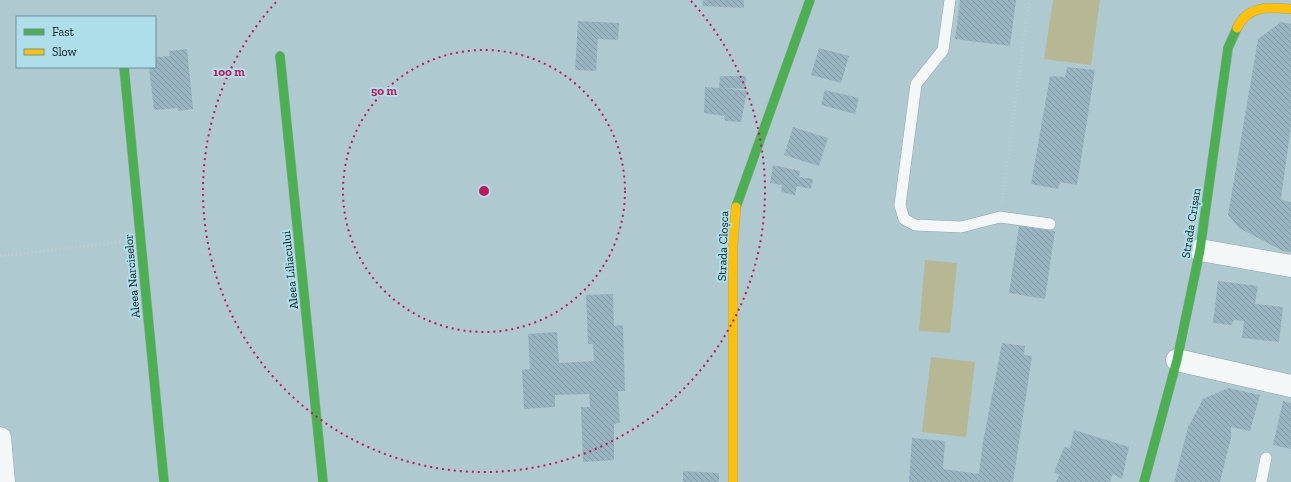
<svg xmlns="http://www.w3.org/2000/svg" width="1291" height="482" font-family="'Zilla Slab',serif">
<defs>
<pattern id="building-back-hatch" width="6" height="6" patternUnits="userSpaceOnUse"><rect width="6" height="6" fill="#97b4c0"/><path d="M-1 5l2 2M0 0l6 6M5-1l2 2" fill="none" stroke="#819aa5"/></pattern>
</defs>
<rect width="100%" height="100%" fill="#afc9d1"/>
<g fill="#b6b793">
<polygon points="1053,0 1100,0 1091,65 1044,59"/>
<polygon points="925,260 957,263 950,333 919,331"/>
<polygon points="931,357 975,362 966,437 922,432"/>
</g>
<g fill="url(#building-back-hatch)">
<polygon points="703,0 744,0 744,8 702,6"/>
<polygon points="960,0 1016,0 1010,46 955,39"/>
<polygon points="578,21 619,23 618,40 598,39 596,71 575,70"/>
<polygon points="1281,22 1291,24 1291,126 1281,199 1291,203 1291,252 1283,251 1239,228 1228,215 1258,39"/>
<polygon points="819,48 849,56 841,83 811,75"/>
<polygon points="187,49 193,109 178,111 178,108 154,110 149,67 155,67 155,57 170,56 169,51"/>
<polygon points="1067,67 1095,70 1077,185 1060,182 1058,189 1031,184 1050,76 1065,77"/>
<polygon points="720,76 746,76 745,89 723,88 747,91 741,122 725,121 724,116 704,113 705,87 719,88"/>
<polygon points="825,90 859,98 855,114 821,105"/>
<polygon points="793,127 828,138 819,166 784,155"/>
<polygon points="773,165 800,171 799,177 813,179 811,189 797,186 795,195 781,192 782,185 770,183"/>
<polygon points="1019,226 1055,231 1045,299 1009,293"/>
<polygon points="1218,281 1258,286 1255,304 1283,307 1279,342 1242,338 1244,321 1234,320 1231,325 1213,323"/>
<polygon points="613,294 614,326 623,325 625,391 618,391 620,423 614,424 614,460 583,462 581,407 590,407 589,394 555,395 555,407 524,409 522,370 530,369 528,334 557,332 559,363 594,361 593,344 588,344 586,295"/>
<polygon points="1002,343 1025,346 1024,355 1032,356 1013,482 909,482 912,438 945,441 943,469 979,474 983,442"/>
<polygon points="1228,388 1260,395 1250,431 1231,427 1231,438 1220,482 1174,482 1188,427 1203,399"/>
<polygon points="1283,401 1291,403 1291,449 1273,445"/>
<polygon points="1074,430 1129,447 1122,479 1113,474 1110,482 1056,482 1059,475 1054,472 1064,447 1070,448"/>
<polygon points="683,471 719,473 719,482 683,482"/>
</g>
<g fill="none" stroke-linecap="round" stroke-linejoin="round">
<defs>
<g id="lane">
<polyline points="950,0 943,50 916,84 900,205 904,219 915,225 961,227 1000,217 1050,224"/>
<polyline points="1261,482 1266,458"/>
</g>
<g id="street">
<polyline points="1200,250 1291,266"/>
<polyline points="1177,360 1291,386"/>
<polyline points="0,438 4,482"/>
</g>
<g id="fast">
<polyline points="280,56 323,482"/>
<polyline points="124,67 164,482"/>
<polyline points="736,207 810,0"/>
<polyline points="1144,482 1177,360 1200,250 1228,48 1237,28"/>
</g>
<g id="slow">
<path d="M1237 28C1248 5 1269 7 1291 9"/>
<polyline points="733,482 733,245 736,207"/>
</g>
</defs>
<use href="#lane" stroke="#92a6ac" stroke-width="12"/>
<use href="#street" stroke="#92a6ac" stroke-width="23"/>
<use href="#fast" stroke="#92a6ac" stroke-width="10"/>
<use href="#slow" stroke="#92a6ac" stroke-width="10"/>
<g stroke="#c5cdd0" stroke-width="2.5" stroke-dasharray="1 3" stroke-linecap="butt">
<polyline points="1002,202 1029,0"/>
<polyline points="0,256 121,242"/>
</g>
<use href="#lane" stroke="#f3f7f8" stroke-width="11"/>
<use href="#street" stroke="#f3f7f8" stroke-width="22"/>
<use href="#fast" stroke="#4caf50" stroke-width="9"/>
<use href="#slow" stroke="#ffc107" stroke-width="9"/>
</g>
<g fill="none" stroke="#c2185b" stroke-width="2" stroke-dasharray="2 4">
<circle cx="484" cy="191" r="141"/>
<path d="M691 1A281 281 0 1 1 277 1"/>
</g>
<g text-anchor="middle" dominant-baseline="central" stroke-width="4" stroke-linejoin="round" paint-order="stroke">
<g font-size="12" fill="#081b1f" stroke="#afdeeb">
<text transform="translate(1191 223) rotate(-81)">Strada Crișan</text>
<text transform="translate(723 246) rotate(-88)">Strada Cloșca</text>
<text transform="translate(290 270) rotate(-96)">Aleea Liliacului</text>
<text transform="translate(132 276) rotate(-95)">Aleea Narciselor</text>
</g>
</g>
<circle cx="484" cy="191" r="6" fill="#c2185b" stroke="#afdeeb" stroke-width="2"/>
<g font-size="12" text-anchor="middle" font-weight="bold" fill="#c2185b" stroke="#afdeeb" stroke-width="4" stroke-linejoin="round" paint-order="stroke">
<text x="229" y="76">100 m</text>
<text x="384" y="95">50 m</text>
</g>
<rect x="16" y="16" width="140" height="52" fill="#afdeeb" stroke="#6c9099"/>
<rect x="24" y="29" width="20" height="6" fill="#4caf50" stroke="#6c9099"/>
<text x="52" y="36" font-size="12" fill="#081b1f">Fast</text>
<rect x="24" y="49" width="20" height="6" fill="#ffc107" stroke="#6c9099"/>
<text x="52" y="56" font-size="12" fill="#081b1f">Slow</text>
</svg>
